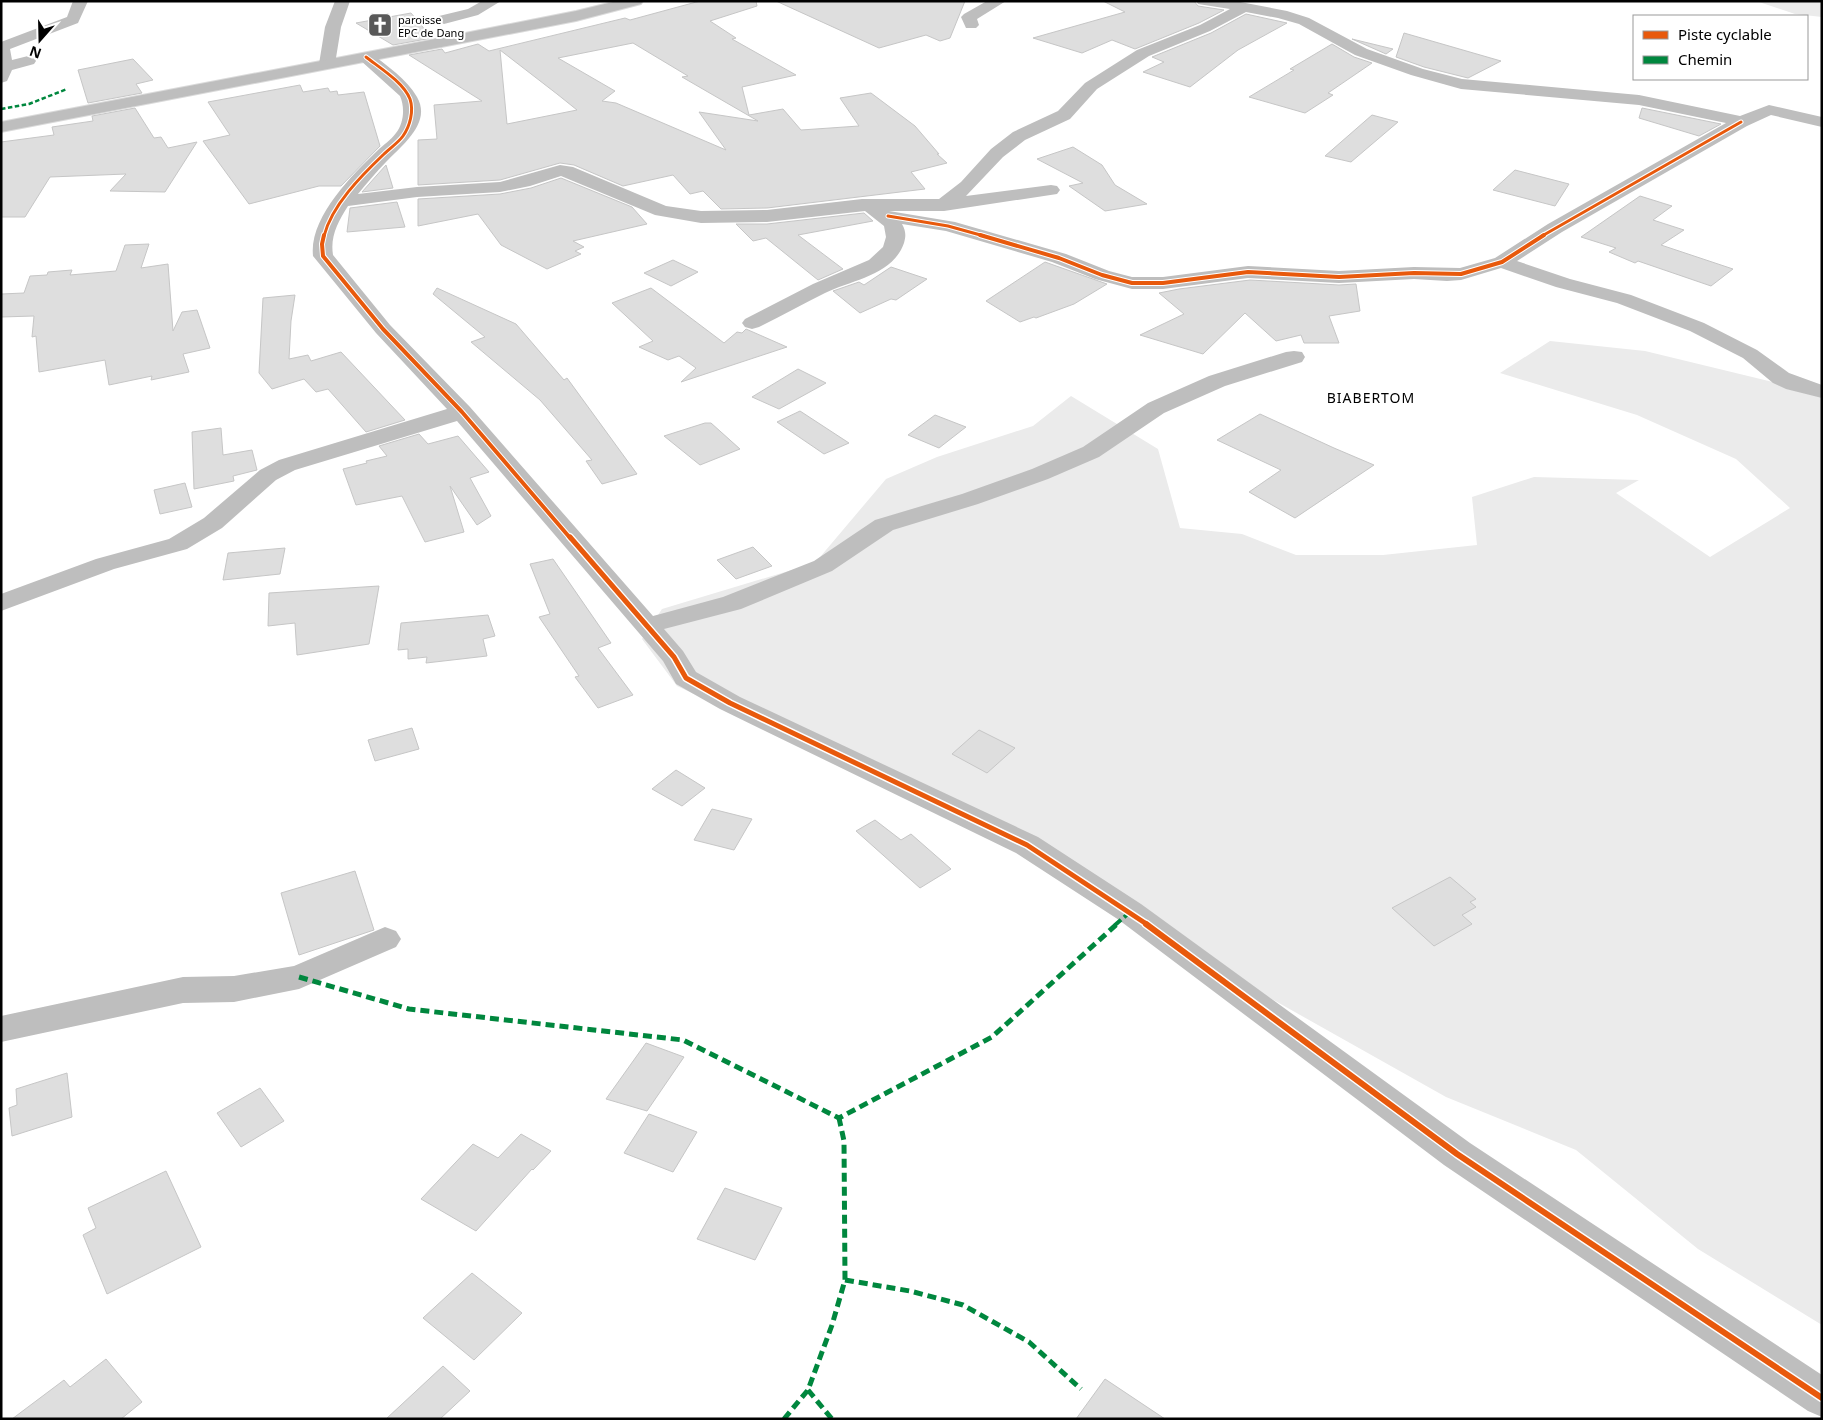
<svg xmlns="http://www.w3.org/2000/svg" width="1823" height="1420" font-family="'Noto Sans',sans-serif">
<rect width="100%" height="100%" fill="#fff"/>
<g fill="#ebebeb">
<polygon points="1756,1 1822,1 1822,17 1795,14"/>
<polygon points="1550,341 1645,351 1822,394 1822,1325 1698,1249 1576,1150 1446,1097 1101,903 1040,857 677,686 642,639 662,609 815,563 886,479 937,457 1033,426 1071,396 1158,449 1180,528 1242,534 1296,555 1383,555 1477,545 1472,497 1534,477 1639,480 1616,493 1710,557 1790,508 1736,459 1637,415 1500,373"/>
</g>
<g fill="#dedede" stroke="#c6c6c6" fill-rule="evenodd">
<path d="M700 1H756L757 6 710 21 736 38 732 39 796 75 742 87 749 115 783 109 801 130 859 126 840 98 871 93 915 126 939 154H937L947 163 911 172 925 189 767 208 721 209 703 191 690 194 673 175 623 186 574 165 560 163 500 180 418 185V140L437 139 434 105 482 101 409 55 442 49 445 53 478 44 489 51 625 18 630 20ZM633 43 688 76 682 77 758 121 699 112 726 150 616 103 602 101 615 91 558 58ZM500 50 557 94 577 110 507 124Z"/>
<polygon points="776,1 965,1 950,38 940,41 926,35 879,48"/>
<polygon points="1103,1 1194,1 1198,6 1224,10 1199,23 1135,49 1112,40 1082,53 1033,38 1125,12"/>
<polygon points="411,13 432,38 393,45 356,23"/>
<polygon points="1246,14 1287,23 1238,50 1190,87 1143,72 1164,62 1152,57 1211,33"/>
<polygon points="1404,33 1501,61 1468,78 1424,67 1396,57"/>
<polygon points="1352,39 1393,49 1386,54"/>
<polygon points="1332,44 1354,57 1372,63 1328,93 1333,95 1305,113 1249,97 1294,70 1290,69"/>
<polygon points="133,59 153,80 136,84 142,93 88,103 78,70"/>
<polygon points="300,85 303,92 328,88 330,92 337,91 338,95 364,92 380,146 341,186 319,186 249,204 203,141 230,135 208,102"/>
<polygon points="135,108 154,138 161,137 168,148 197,142 165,192 110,191 126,174 50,177 25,217 1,217 1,142 54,135 52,127 93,121 92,116"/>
<polygon points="1642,108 1721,124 1699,136 1639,118"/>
<polygon points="1372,115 1398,122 1351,162 1325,156"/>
<polygon points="1073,147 1102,165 1115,185 1147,204 1105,211 1069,186 1083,183 1037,159"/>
<polygon points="386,165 393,188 362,192 377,175"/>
<polygon points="1515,170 1569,184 1555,206 1493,190"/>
<polygon points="561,178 632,207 647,224 573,241 584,247 575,251 581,254 547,269 501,245 478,214 418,226 418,199 500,194 531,188"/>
<polygon points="1640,196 1672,206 1653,220 1684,230 1661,245 1733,269 1711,286 1638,261 1635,263 1609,252 1616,248 1581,237"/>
<polygon points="397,202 405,227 347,232 350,208"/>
<polygon points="864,213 873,221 798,235 843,269 818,280 766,238 753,241 736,224 767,224"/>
<polygon points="149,244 141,268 168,264 173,331 182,312 197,310 210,348 183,354 189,372 151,380 152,376 109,385 105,360 39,372 36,336 32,337 34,316 1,317 1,294 24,293 30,276 47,275 48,272 72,270 70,275 116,271 125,245"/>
<polygon points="673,260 698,272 671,286 644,273"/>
<polygon points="1045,262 1107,284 1074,304 1036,318 1034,317 1020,322 986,301"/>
<polygon points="891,267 927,279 896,300 891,299 860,313 833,291 859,282 864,285"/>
<polygon points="1250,280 1339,285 1356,284 1360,311 1329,316 1339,343 1304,343 1301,335 1276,341 1245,313 1203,354 1140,335 1184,314 1159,293 1179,289"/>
<polygon points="437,288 516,324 564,380 567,378 637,474 602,484 586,461 592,460 540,400 471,342 485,337 433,294"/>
<polygon points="651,288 724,343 737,332 742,333 746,329 787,347 681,382 696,368 679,356 668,360 639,347 653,341 612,303"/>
<polygon points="295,295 291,321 289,359 308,355 311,361 341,352 405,420 366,432 328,389 316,392 304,379 272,389 259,373 263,298"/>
<polygon points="798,369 826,383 779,409 752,397"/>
<polygon points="800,411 849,443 824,454 777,422"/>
<polygon points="1260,414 1334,448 1374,465 1295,518 1249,492 1281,470 1217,440"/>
<polygon points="935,415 966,427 939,448 908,435"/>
<polygon points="705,423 711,423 740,449 700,465 664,436"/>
<polygon points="221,428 223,455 252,450 257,470 233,476 234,481 194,489 192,432"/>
<polygon points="419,434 428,444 458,436 489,472 470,478 491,516 477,525 450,486 464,532 425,542 402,496 356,505 343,469 367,463 366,461 387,456 379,446"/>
<polygon points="185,483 192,507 160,514 154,490"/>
<polygon points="753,547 772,566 736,579 717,560"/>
<polygon points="285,548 280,574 223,580 228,553"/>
<polygon points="553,559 611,643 598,648 633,695 598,708 575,677 579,676 539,617 550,614 530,564"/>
<polygon points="379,586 369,644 297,655 295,623 268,626 269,593"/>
<polygon points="488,615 495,636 483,639 487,656 426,663 427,657 408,659 408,649 398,650 401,623"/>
<polygon points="412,728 419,749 375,761 368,740"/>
<polygon points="979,730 1015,748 987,773 952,754"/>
<polygon points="676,770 705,788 682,806 652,789"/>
<polygon points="712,809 752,819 734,850 694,840"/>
<polygon points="875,820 901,840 911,834 951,869 920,888 856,831"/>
<polygon points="355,871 374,930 299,955 281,893"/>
<polygon points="1450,877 1476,899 1470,902 1476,907 1462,915 1472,924 1434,946 1392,908"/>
<polygon points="646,1043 684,1057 647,1111 606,1099"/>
<polygon points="67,1073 72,1117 12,1136 9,1108 17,1105 16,1089"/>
<polygon points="260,1088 284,1121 241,1147 217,1113"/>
<polygon points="649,1114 697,1132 673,1172 624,1153"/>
<polygon points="521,1134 551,1151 533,1170 532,1169 476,1231 421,1199 473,1144 498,1158"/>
<polygon points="166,1171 201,1247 107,1294 83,1235 96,1228 88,1208"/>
<polygon points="725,1188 782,1208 755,1260 697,1239"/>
<polygon points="472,1273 522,1313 474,1360 423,1318"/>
<polygon points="106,1359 142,1402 121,1419 12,1419 64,1380 70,1387"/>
<polygon points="443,1366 470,1391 440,1419 386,1419"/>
<polygon points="1105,1379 1165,1419 1076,1419"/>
</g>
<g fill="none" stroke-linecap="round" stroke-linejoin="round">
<defs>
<polygon id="major" points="617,1 643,1 641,4 576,21 1,132 1,122 425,41 576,11"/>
</defs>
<use href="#major" stroke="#dbdbdb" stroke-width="2"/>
<g fill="#bebebe" fill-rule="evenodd">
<polygon points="73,1 88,1 78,23 10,49 12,60 28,56 34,58 36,61 34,64 12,70 7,81 1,83 1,42 67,17"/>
<polygon points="335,1 350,1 341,27 335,64 333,67 321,67 319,64 325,27"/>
<polygon points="482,1 501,1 478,15 444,24 439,22 436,19 439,16 468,9"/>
<polygon points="987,1 1006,1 977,19 979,25 976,28 966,28 961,17 964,14"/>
<path d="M1196 1H1235L1287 11 1309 18 1367 49 1423 69 1462 79 1639 95 1740 116 1769 105 1822 117V127L1771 115 1747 126 1562 232 1517 261 1570 279 1631 295 1704 323 1757 350 1789 373 1822 385V398L1786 389 1773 383 1743 358 1690 331 1617 303 1556 287 1501 268 1461 280 1447 281 1414 279 1339 283 1248 278 1163 289H1132L1095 279 1052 262 946 231 902 224C906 231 906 236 904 243 893 275 852 280 825 293 803 304 781 316 759 327L752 329 745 327 742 323 745 319 813 284 869 260 883 247 886 237 884 226 865 211 767 222 701 223 655 215 561 176 530 186 500 192 417 197 348 206C338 222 330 236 333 255L390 325 470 407 653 616 723 597 814 561 875 520 962 494 1032 469 1083 447 1148 403 1209 376 1286 352 1294 351 1302 352 1305 357 1302 362 1225 386 1164 413 1099 457 1048 479 978 504 893 530 832 571 741 609 664 629 683 651 696 672 740 697 1038 837 1141 904 1470 1143 1822 1375V1417L1808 1411 1444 1165 1119 920 1016 853 720 709 676 684 663 661 457 421 295 470 276 480 222 528 187 549 114 569 1 611V594L96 559 169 539 204 518 260 470 279 460 447 409 376 333 313 256C309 218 351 176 377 151 383 145 391 140 396 133 404 123 405 107 400 96L360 60 358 57 360 54H372C387 66 407 79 417 97 432 123 402 145 386 162 376 172 367 183 358 194L417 187 500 182 560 165 573 167 666 206 701 211 767 210 862 199H939L961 182 991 149 1013 132 1058 111 1085 83 1137 50 1200 25 1230 9 1198 4ZM1246 12 1278 18 1299 24 1355 55 1411 75 1461 89 1639 105 1726 123 1548 224 1495 258 1460 268 1414 267 1339 271 1248 266 1163 277H1132L1109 271 1066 254 955 222 889 211H944L1057 194 1060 190 1057 186 1051 185 966 196 1003 157 1025 140 1070 119 1097 89 1149 56 1210 31Z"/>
<polygon points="385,927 396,931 401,939 396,947 299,989 234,1002 183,1003 1,1042 1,1016 183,977 234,976 294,966"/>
</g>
<use href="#major" fill="#bebebe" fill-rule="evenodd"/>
<polyline stroke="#00873e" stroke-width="2.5" stroke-dasharray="4.5 2.5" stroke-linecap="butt" points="1,109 29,104 67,89"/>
<polyline stroke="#00873e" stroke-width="4" stroke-dasharray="8 4" stroke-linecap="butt" points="1115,925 1130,912"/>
<g stroke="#00873e" stroke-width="5" stroke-dasharray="9 5" stroke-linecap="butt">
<polyline points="299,977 409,1009 683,1040 839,1118 992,1037 1117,924"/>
<polyline points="845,1280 910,1291 963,1305 1029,1342 1081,1389"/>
<polyline points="808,1390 832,1419"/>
<polyline points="784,1419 808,1390 832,1325 845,1280 844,1141 839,1118"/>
</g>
<defs>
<g id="cycleway-far3">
<polyline points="888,216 948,226 984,236"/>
<path d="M324 236C332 205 361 176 384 154 390 148 398 143 403 136 410 126 414 111 410 99 403 82 380 68 366 57"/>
<polyline points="1542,236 1741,122"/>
</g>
<g id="cycleway-far2">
<polyline points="324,235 322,244 323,256 383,329 462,412 571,539"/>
<polyline points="980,235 1059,258 1102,275 1132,283 1163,283 1248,272 1339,277 1414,273 1461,274 1502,262 1544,235"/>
</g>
<polyline id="cycleway-far1" points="570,537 674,657 686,678 730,703 1027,845 1148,925"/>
<polyline id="cycleway" points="1146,924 1457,1154 1822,1398"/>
</defs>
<use href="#cycleway-far3" stroke="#fff" stroke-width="5"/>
<use href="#cycleway-far2" stroke="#fff" stroke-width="6"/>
<use href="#cycleway-far1" stroke="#fff" stroke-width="8"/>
<use href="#cycleway" stroke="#fff" stroke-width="9"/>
<use href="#cycleway-far3" stroke="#e8590c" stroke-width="3"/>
<use href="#cycleway-far2" stroke="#e8590c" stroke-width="4"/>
<use href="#cycleway-far1" stroke="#e8590c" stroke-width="5"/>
<use href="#cycleway" stroke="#e8590c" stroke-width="6"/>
</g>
<defs>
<symbol id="church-square" viewBox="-11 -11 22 22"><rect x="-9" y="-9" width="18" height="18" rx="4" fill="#595959" stroke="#fff"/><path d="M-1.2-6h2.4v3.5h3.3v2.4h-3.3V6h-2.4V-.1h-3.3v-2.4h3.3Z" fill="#fff"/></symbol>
</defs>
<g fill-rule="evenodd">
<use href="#church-square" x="366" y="11" width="28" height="28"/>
</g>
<g text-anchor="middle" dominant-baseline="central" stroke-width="4" stroke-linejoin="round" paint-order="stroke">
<g font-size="11" fill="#000" stroke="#fff" text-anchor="start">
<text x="398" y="19">paroisse<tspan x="398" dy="13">EPC de Dang</tspan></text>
</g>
<g font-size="14" letter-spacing="1" fill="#000" stroke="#fff">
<text x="1371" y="397">BIABERTOM</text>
</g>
</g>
<rect width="1823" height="1420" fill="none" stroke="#000000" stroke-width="5"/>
<rect x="1633" y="15" width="175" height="65" fill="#ffffff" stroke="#999999"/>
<rect x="1643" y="31" width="25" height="8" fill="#e8590c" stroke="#999999"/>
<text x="1678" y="40" font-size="15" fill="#000000">Piste cyclable</text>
<rect x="1643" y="56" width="25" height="8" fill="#00873e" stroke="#999999"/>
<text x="1678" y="65" font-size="15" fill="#000000">Chemin</text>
<g transform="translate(40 40) rotate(200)" stroke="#ffffff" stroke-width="4" paint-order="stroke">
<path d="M0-4L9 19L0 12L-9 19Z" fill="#000000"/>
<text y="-8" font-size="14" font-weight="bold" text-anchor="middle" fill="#000000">N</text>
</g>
</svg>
